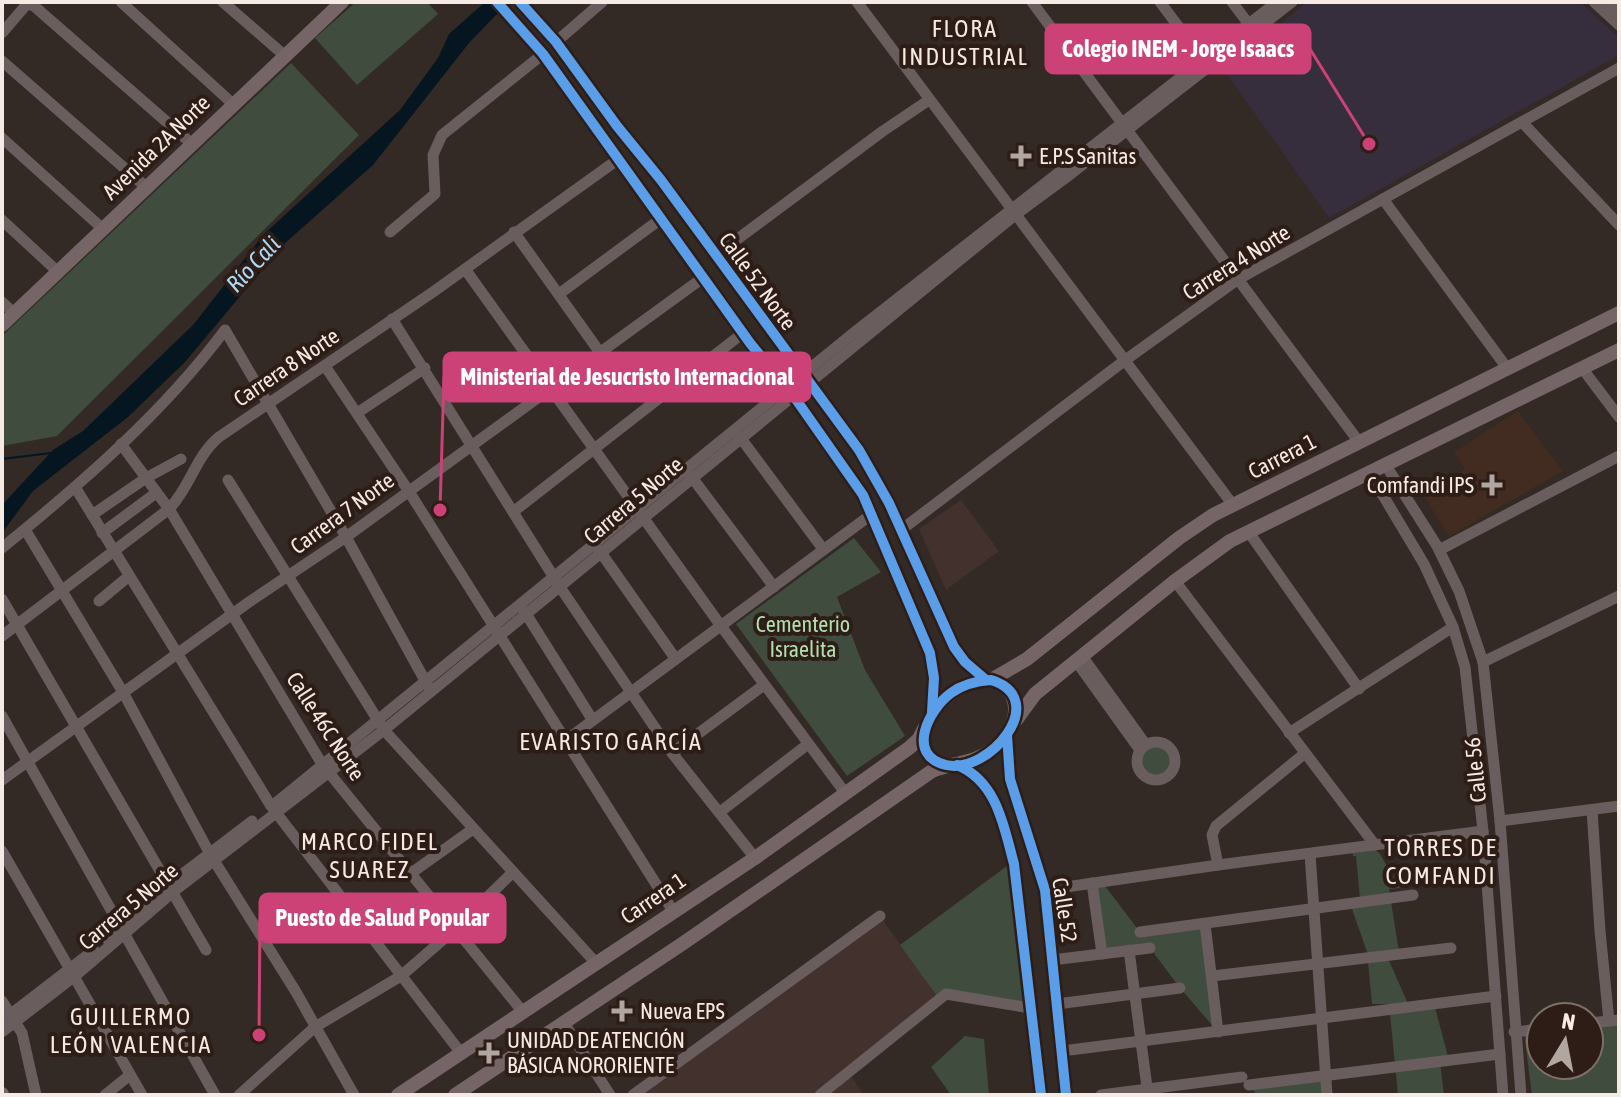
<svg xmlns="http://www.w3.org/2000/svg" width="1621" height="1097" font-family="'Asap Condensed',sans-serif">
<rect width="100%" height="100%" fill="#332925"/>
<polygon fill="#422c22" points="1518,411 1563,471 1449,536 1425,498 1465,469 1454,452"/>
<g fill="#43312d">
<polygon points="961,500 999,551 946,590 919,529"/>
<polygon points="880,916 939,999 849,1073 864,1095 633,1095"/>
</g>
<polygon fill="#362e3c" points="1307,2 1580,2 1619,38 1619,55 1329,218 1224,70"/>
<g fill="#404c3d">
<polygon points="356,2 427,2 438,14 357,85 315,38"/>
<polygon points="291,63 359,135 57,436 2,446 2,336"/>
<polygon points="854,538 881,572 837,597 865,670 905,736 847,776 736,624"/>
<circle cx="1156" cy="761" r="19"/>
<polygon points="1372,847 1380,854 1400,888 1389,889 1399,952 1387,956 1409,1006 1434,1004 1449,1060 1440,1062 1444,1095 1398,1095 1389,1004 1372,1004 1367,952 1352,909 1360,899 1356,856 1353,856 1352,851"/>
<polygon points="1014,864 1030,1008 946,994 939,999 900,945 1007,866"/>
<polygon points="1102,882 1140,932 1205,924 1218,1032 1180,988 1150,948 1102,954 1092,883"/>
<polygon points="1619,1025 1619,1095 1532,1095 1524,1033 1541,1031 1541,1065 1589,1065 1589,1027"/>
<polygon points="965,1036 984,1039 989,1095 951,1095 931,1067"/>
<polygon points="1326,1076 1327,1095 1257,1095 1249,1085"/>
</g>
<polygon fill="#051621" points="485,2 514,2 496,15 469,43 373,165 284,244 185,362 128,417 33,491 2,533 2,505 53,450 83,431 194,324 264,234 400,110 438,58 449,34"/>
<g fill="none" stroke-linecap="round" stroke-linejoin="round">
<polyline stroke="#051621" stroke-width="2" points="2,459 51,453"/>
<g stroke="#695d5e" stroke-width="11">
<polyline points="121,2 233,104"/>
<polyline points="223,2 284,55"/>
<polyline points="857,2 1233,505"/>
<polyline points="1032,2 1359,442"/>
<polyline points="1160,2 1205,62"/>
<polyline points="1232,2 1251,27"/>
<polyline points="1594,2 1619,25"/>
<polyline points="1609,2 1619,11"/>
<polyline points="2,33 27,4 34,6 192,144"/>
<polyline points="556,42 602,2"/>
<polyline points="2,61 146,187"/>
<polyline points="1522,122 1619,225"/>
<polyline points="2,138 103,229"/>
<polyline points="1383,199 1507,368"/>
<polyline points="2,220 57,271"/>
<polyline points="390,232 435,194 433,155 442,135 543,54"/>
<polyline points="514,232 601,354"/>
<polyline points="716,255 883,131 929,100"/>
<polyline points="465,269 721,626 846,794"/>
<polyline points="559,294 662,218"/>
<polyline points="2,302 14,313"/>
<polyline points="392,319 560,587 672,753 755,858"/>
<polyline points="325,366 408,490 673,911"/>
<polyline points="1582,368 1619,417"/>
<polyline points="357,413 425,368"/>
<polyline points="740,437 823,549"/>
<polyline points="121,444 169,509 322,764 523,1012"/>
<polyline points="1385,464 1437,546 1459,591 1483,662 1500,821 1521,1095"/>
<polyline points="688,472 774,587"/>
<polyline points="1369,472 1424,564 1453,627 1465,667 1483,831 1503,1095"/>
<polyline points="228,480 384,730 596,963"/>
<polyline points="75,487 271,806 461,1053"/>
<polyline points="513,512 743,333"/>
<polyline points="92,515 146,478 181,459"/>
<polyline points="901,530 1124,361 1237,280 1619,68"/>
<polyline points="26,531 124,694 210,854 296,992 354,1095"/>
<polyline points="1248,531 1359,689"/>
<polyline points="102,533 156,493"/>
<polyline points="597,547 675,658"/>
<path d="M2 548C82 483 163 413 225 330L346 537 428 686"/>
<polyline points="1439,550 1619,456"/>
<polyline points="1175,581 1375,845"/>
<polyline points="2,599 206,950"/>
<polyline points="99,601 129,576"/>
<polyline points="523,609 592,719"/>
<path d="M2 636 169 509C191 486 195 457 219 437L433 292 620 158"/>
<polyline points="1082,656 1146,745"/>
<polyline points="1076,661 1140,750"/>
<polyline points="1483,662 1619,596"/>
<polyline points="2,716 215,1095"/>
<polyline points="1289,733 1453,627"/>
<polyline points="565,741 872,514"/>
<circle cx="1156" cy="761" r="19"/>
<polyline points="672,753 764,685"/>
<polyline points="2,780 249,602 346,537 704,277"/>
<polyline points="272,806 856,331 1277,2"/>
<polyline points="1592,810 1600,931 1609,1021"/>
<polyline points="720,812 808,744"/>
<polyline points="1500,821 1619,806"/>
<polyline points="2,851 142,1095"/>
<polyline points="1310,854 1327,1095"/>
<polyline points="1218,865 1212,835 1216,826 1304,754"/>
<polyline points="410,874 473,829"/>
<polyline points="1092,883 1102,954"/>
<polyline points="1045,890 1218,865 1483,831"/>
<polyline points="1205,924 1218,1032"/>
<polyline points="1140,932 1413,895"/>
<polyline points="107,939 168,885 252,821"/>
<polyline points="1129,950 1148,1095"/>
<polyline points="1052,960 1150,948"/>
<polyline points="1212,976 1451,948"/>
<polyline points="2,1001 22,1033 36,1095"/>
<polyline points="1057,1004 1180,988"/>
<polyline points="2,1021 94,950"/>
<polyline points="564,1023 610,1095"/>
<polyline points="1589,1023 1619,1020"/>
<polyline points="2,1032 75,976 173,892 384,730 1015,215 1072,173 1292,2"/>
<polyline points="1514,1032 1541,1029"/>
<polyline points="1062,1051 1496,996"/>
<polyline points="1249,1085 1500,1054"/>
<polyline points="105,1095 130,1075"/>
<polyline points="239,1095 315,1027 401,976 454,930 512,873"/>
<polyline points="633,1095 880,916"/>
<polyline points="820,1095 946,994 1030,1008"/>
<polyline points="1101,1095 1242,1077"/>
</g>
<g stroke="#756566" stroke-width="14">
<polyline points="497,2 543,54 750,343 795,398 863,495 930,653 934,678 932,712"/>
<polyline points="520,2 556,42 617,126 661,180 859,450 889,503 954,647 965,662 986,680"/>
<polyline points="2,325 342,2"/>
<polyline points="991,680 1027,659 1179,538 1213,515 1619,313"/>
<polyline points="1016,720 1035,694 1175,581 1230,541 1619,350"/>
<polyline points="1007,735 1010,779 1045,890 1066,1095"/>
<path d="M957 765C997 781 1004 827 1014 864L1041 1095"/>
<polyline points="2,1094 2,1095"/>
<polyline points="398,1095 755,858 909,748 919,739 924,729"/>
<path d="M455 1095 682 944 932 771C954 762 975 764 995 748 1033 716 1014 663 963 686 932 700 899 756 950 766"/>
</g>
<defs>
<g id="cycleway">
<polyline points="497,2 543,54 750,343 795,398 863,495 930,653 934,678 932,712"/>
<polyline points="520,2 556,42 617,126 661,180 859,450 889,503 954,647 965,662 986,680"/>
<path d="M991 680C1052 699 989 775 946 765 905 755 929 709 951 693 963 684 976 681 991 680Z"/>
<polyline points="1007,735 1010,779 1045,890 1066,1095"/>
<path d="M957 765C997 781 1004 827 1014 864L1041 1095"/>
</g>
</defs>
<use href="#cycleway" stroke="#2e1d16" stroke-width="15"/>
<use href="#cycleway" stroke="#5a9eea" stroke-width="10"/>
</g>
<g fill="#b2a6a1" stroke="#2e1d16" stroke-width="3">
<path d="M1017 144h8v8h8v8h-8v8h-8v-8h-8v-8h8z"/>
<path d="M1488 473h8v8h8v8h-8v8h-8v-8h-8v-8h8z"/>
<path d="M618 999h8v8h8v8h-8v8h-8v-8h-8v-8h8z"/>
<path d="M485 1041h8v8h8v8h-8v8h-8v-8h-8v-8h8z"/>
</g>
<g text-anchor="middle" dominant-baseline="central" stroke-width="8" stroke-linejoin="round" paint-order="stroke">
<g font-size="22" fill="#f6eae4" stroke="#2e1d16">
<text transform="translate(156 147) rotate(-44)">Avenida 2A Norte</text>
<text transform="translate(1236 262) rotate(-32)">Carrera 4 Norte</text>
<text transform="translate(758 281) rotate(54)">Calle 52 Norte</text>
<text transform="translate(286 367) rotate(-34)">Carrera 8 Norte</text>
<text transform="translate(1282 456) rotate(-27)">Carrera 1</text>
<text transform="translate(633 500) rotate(-40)">Carrera 5 Norte</text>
<text transform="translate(342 513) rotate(-36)">Carrera 7 Norte</text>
<text transform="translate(326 726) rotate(57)">Calle 46C Norte</text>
<text transform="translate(1475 770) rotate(-96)">Calle 56</text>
<text transform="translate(653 898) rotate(-34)">Carrera 1</text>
<text transform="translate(128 906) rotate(-40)">Carrera 5 Norte</text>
<text transform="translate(1065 910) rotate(81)">Calle 52</text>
</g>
<g font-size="22" fill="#f6eae4" stroke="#2e1d16" text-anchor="start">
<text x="1039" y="156">E.P.S Sanitas</text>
<text x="1474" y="485" text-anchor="end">Comfandi IPS</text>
<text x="640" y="1011">Nueva EPS</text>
<text x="507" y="1040">UNIDAD DE ATENCIÓN<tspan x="507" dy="25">BÁSICA NORORIENTE</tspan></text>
</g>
<g font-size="22" fill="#b2dfb0" stroke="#2e1d16">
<text x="803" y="624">Cementerio<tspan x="803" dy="25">Israelita</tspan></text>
</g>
<g font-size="24" letter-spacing="2" fill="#f6eae4" stroke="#2e1d16">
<text x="965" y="28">FLORA<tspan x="965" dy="28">INDUSTRIAL</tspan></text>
<text x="611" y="741">EVARISTO GARCÍA</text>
<text x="370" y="841">MARCO FIDEL<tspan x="370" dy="28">SUAREZ</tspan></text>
<text x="1441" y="847">TORRES DE<tspan x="1441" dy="28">COMFANDI</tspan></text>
<text x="131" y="1016">GUILLERMO<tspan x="131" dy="28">LEÓN VALENCIA</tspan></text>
</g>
<g font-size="24" font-style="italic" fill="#acdbf8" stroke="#2e1d16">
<text transform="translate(253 264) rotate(-47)">Río Cali</text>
</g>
</g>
<path fill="none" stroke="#cc4276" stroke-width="3" d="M1369 144L1310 49M440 510L444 377M259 1035L260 918"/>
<g fill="#cc4276" stroke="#2e1d16" stroke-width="3">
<circle cx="1369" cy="144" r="8"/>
<circle cx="440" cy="510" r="8"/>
<circle cx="259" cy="1035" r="8"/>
</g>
<g fill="#cc4276" stroke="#cc4276" stroke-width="3">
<rect x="1046" y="25" width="264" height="48" rx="8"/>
<rect x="444" y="353" width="366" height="48" rx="8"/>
<rect x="260" y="894" width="245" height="48" rx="8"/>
</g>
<g font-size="24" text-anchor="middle" font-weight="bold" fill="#fff">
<text x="1178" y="57">Colegio INEM - Jorge Isaacs</text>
<text x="627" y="385">Ministerial de Jesucristo Internacional</text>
<text x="382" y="926">Puesto de Salud Popular</text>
</g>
<rect width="1621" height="1097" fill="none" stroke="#f6eae4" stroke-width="8"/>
<g transform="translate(1565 1041) rotate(10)"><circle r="38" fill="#2e1d16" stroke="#7e6f68" stroke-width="2"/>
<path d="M0-6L14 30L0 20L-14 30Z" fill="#b2a6a1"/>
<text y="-12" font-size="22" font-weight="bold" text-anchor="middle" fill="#f6eae4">N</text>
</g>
</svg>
